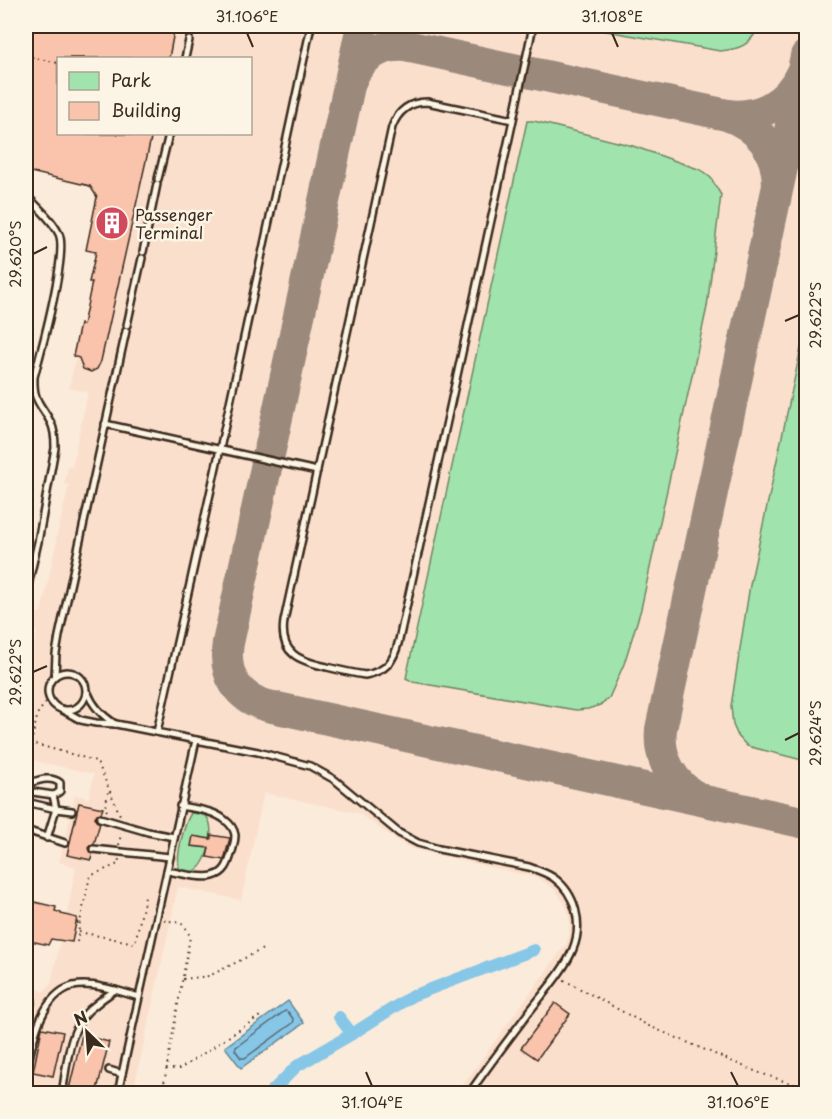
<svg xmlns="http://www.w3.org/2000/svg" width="832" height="1119" font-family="'Playpen Sans',sans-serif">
<rect width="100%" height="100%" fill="#fbebda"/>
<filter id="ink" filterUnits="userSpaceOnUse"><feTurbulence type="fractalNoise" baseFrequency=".0167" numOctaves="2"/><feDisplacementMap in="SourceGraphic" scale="12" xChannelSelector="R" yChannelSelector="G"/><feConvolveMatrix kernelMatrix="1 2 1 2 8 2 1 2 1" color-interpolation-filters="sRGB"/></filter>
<g filter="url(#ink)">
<path fill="#fadfcc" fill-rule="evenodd" d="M26 26H806V1093H457L566 944 569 935 570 924 567 908 559 895 554 889 538 878 413 849 401 843 358 813 264 793 241 900 178 887 133 1093H26V987L44 991 51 984 61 937 64 938V941L72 942 77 918 66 919 76 867 59 862 72 811 75 795 89 798 94 774 26 759V683L37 631 32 629 35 613H41L57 540 56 539 69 485 64 484 68 467H72L88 392 69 388 76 357 73 356 80 324H83L92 282H89L96 253 86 250 97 197 94 186 26 171ZM58 58H250V134H58Z"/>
<g fill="#a0e3ad" stroke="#6e8666" stroke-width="1.5">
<path d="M578 26H760C749 45 742 49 720 51Z"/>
<polygon points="527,121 534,121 633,146 701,170 711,178 721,195 707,307 641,609 624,664 609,698 600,705 588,709 576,710 413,682 406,678"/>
<polygon points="806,325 806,761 747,746 738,736 733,725 731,706 750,585"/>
<path d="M191 813 200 814 206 816C207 817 210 822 210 824 214 840 203 886 179 868 176 854 184 825 191 813Z"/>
</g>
<polygon fill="#86c6e7" stroke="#688897" stroke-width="1.5" points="288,1001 304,1023 241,1068 225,1047"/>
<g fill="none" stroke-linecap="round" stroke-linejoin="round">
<polygon stroke="#59686e" stroke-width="1.5" points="285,1011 288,1012 294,1020 293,1023 245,1058 241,1058 235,1050 236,1047"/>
<g stroke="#86c6e7" stroke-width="12">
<polyline points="339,1017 352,1034 412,996 534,950"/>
<polyline points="269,1094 297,1066 352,1034"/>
</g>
<g stroke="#9b8a7c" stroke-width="32">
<path d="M362 26 228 643C223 674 237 698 268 706L806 823"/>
<path d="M351 80C360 57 381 44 406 46L727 115C759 127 777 149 778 184"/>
<path d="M727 115C759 119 787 104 801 74"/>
<path d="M700 799C673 785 658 759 661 729L806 56"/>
</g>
</g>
<g fill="#f9c3ac" stroke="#3b2a1e" stroke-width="1.5">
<polygon points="26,26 175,26 169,58 58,58 58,134 152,134 101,361 97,369 91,372 83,369 79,358 73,356 80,324 83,325 92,282 89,282 96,252 86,250 97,197 90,186 26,171"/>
<polygon points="79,803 103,808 101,813 97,814 95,817 96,821 100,823 94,844 91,845 88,848 89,851 92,854 91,860 67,855"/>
<polygon points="211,835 230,838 224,860 207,857 209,848 191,846 193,836 211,839"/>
<polygon points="26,900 56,907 55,911 61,913 61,914 77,918 72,942 51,939 48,945 26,940"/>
<polygon points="26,997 36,999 30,1028 26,1027"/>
<polygon points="555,1003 570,1014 537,1059 521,1048"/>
<polygon points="42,1028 63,1032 53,1076 33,1072"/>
<polygon points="82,1035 109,1042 96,1094 89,1094 69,1089"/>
</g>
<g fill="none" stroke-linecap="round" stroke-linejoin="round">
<defs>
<g id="lane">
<polyline points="190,34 192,26"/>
<polyline points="185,58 189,40"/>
<path d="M513 120 427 102C409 102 398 111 392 127L284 621C279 654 300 661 327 667 339 670 352 673 365 675 387 671 394 661 399 640L513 120 533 26"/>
<polyline points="158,179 169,134"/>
<path d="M26 195C37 207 52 219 59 234 68 253 41 352 34 377 33 403 41 403 51 423 55 431 55 440 55 448L38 542 26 594"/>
<polyline points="143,252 157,184"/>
<polyline points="127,325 142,258"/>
<polyline points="105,424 317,471"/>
<circle cx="67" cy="691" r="19"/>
<polyline points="55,676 56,654 59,636 126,331"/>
<path d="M88 693C93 707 103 716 115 724"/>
<path d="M61 709 81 720 96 723 116 724 196 740 258 752 310 766 335 780 399 833 418 843 439 849 529 867C538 870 547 873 554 878 576 894 583 924 573 949 566 968 542 995 529 1012 509 1039 488 1066 469 1094"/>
<polyline points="157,732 220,449 311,26"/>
<path d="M26 784C37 781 50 775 60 783V791L56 794 53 795"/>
<polyline points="26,791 53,795 56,809 47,838"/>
<polyline points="26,802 56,809 72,811"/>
<polyline points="100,818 148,832 174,837"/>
<polyline points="26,830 65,843"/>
<polyline points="93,849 170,857"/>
<path d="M167 871C181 873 199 879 213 876 227 873 229 861 233 848 234 844 235 839 235 835 234 829 229 823 225 820 213 810 195 809 180 806"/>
<polyline points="109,1070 122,1074 196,740"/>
<path d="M26 1072C32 1044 40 995 73 986 87 983 102 987 115 990"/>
<path d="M62 1094C67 1066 68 1030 89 1010 97 1003 106 996 115 990L139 997"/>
<polyline points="118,1094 122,1074"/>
</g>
</defs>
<use href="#lane" stroke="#3b2a1e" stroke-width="10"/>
<g stroke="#3b2a1e" stroke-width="2" stroke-dasharray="1.5 4.5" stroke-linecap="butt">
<polyline points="26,56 58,63"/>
<polyline points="49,698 38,713 31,743 96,761 100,768 120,815"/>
<polyline points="107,811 105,808 109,788"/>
<polyline points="119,845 121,833"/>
<polyline points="77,923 80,922 90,876 118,864 119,859"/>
<polyline points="79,932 135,943 145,897"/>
<polyline points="77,942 80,922"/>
<polyline points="183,979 209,976 265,948"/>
<polyline points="564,980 649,1026 757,1072 799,1086 806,1090"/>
<polyline points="166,1069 180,1069 260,1016"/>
<path d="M162 1094 190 937C184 920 179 923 163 920"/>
</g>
<use href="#lane" stroke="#fcf5e5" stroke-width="5"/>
</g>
</g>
<path fill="none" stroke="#3b2a1e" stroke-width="2" d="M247 33 253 47M612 33 618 47M33 254 47 247M785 321 799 315M33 672 47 666M785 740 799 733M366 1072 372 1086M731 1072 738 1086"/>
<defs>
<symbol id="building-disc" viewBox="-11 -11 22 22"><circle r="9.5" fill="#d1495b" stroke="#fcf5e5"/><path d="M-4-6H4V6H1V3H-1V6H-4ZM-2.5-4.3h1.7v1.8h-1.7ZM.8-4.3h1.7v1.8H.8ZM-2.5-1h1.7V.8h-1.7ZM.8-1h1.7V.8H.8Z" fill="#fff"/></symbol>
</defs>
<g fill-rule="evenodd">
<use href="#building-disc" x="93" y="204" width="38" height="38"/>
</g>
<g text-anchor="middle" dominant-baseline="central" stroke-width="5" stroke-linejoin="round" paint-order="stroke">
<g font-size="16" fill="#3b2a1e" stroke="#fcf5e5" text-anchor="start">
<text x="135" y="214">Passenger<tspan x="135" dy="18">Terminal</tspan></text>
</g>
</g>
<rect width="832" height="1119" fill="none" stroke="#fcf5e5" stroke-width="66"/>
<rect x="57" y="57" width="195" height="78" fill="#fcf5e5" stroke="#afa495" stroke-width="1.5"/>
<rect x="69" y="72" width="30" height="18" fill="#a0e3ad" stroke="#afa495" stroke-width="1.5"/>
<text x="111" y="87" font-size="18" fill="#3b2a1e">Park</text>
<rect x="69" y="102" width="30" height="18" fill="#f9c3ac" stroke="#afa495" stroke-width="1.5"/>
<text x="111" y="117" font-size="18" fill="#3b2a1e">Building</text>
<g transform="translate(87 1032) rotate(335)" stroke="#fcf5e5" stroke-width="4.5" paint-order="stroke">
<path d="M0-4.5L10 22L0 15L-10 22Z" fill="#3b2a1e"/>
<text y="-9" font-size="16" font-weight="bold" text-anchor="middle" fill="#3b2a1e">N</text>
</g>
<rect x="33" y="33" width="766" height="1053" fill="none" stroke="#3b2a1e" stroke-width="2"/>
<g font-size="15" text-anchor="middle" fill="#3b2a1e">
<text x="247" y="22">31.106°E</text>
<text x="612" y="22">31.108°E</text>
<text transform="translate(16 254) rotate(-90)" y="5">29.620°S</text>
<text transform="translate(816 315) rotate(-90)" y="5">29.622°S</text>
<text transform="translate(16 672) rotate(-90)" y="5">29.622°S</text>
<text transform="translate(816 733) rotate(-90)" y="5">29.624°S</text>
<text x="372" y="1108">31.104°E</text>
<text x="738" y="1108">31.106°E</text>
</g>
</svg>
